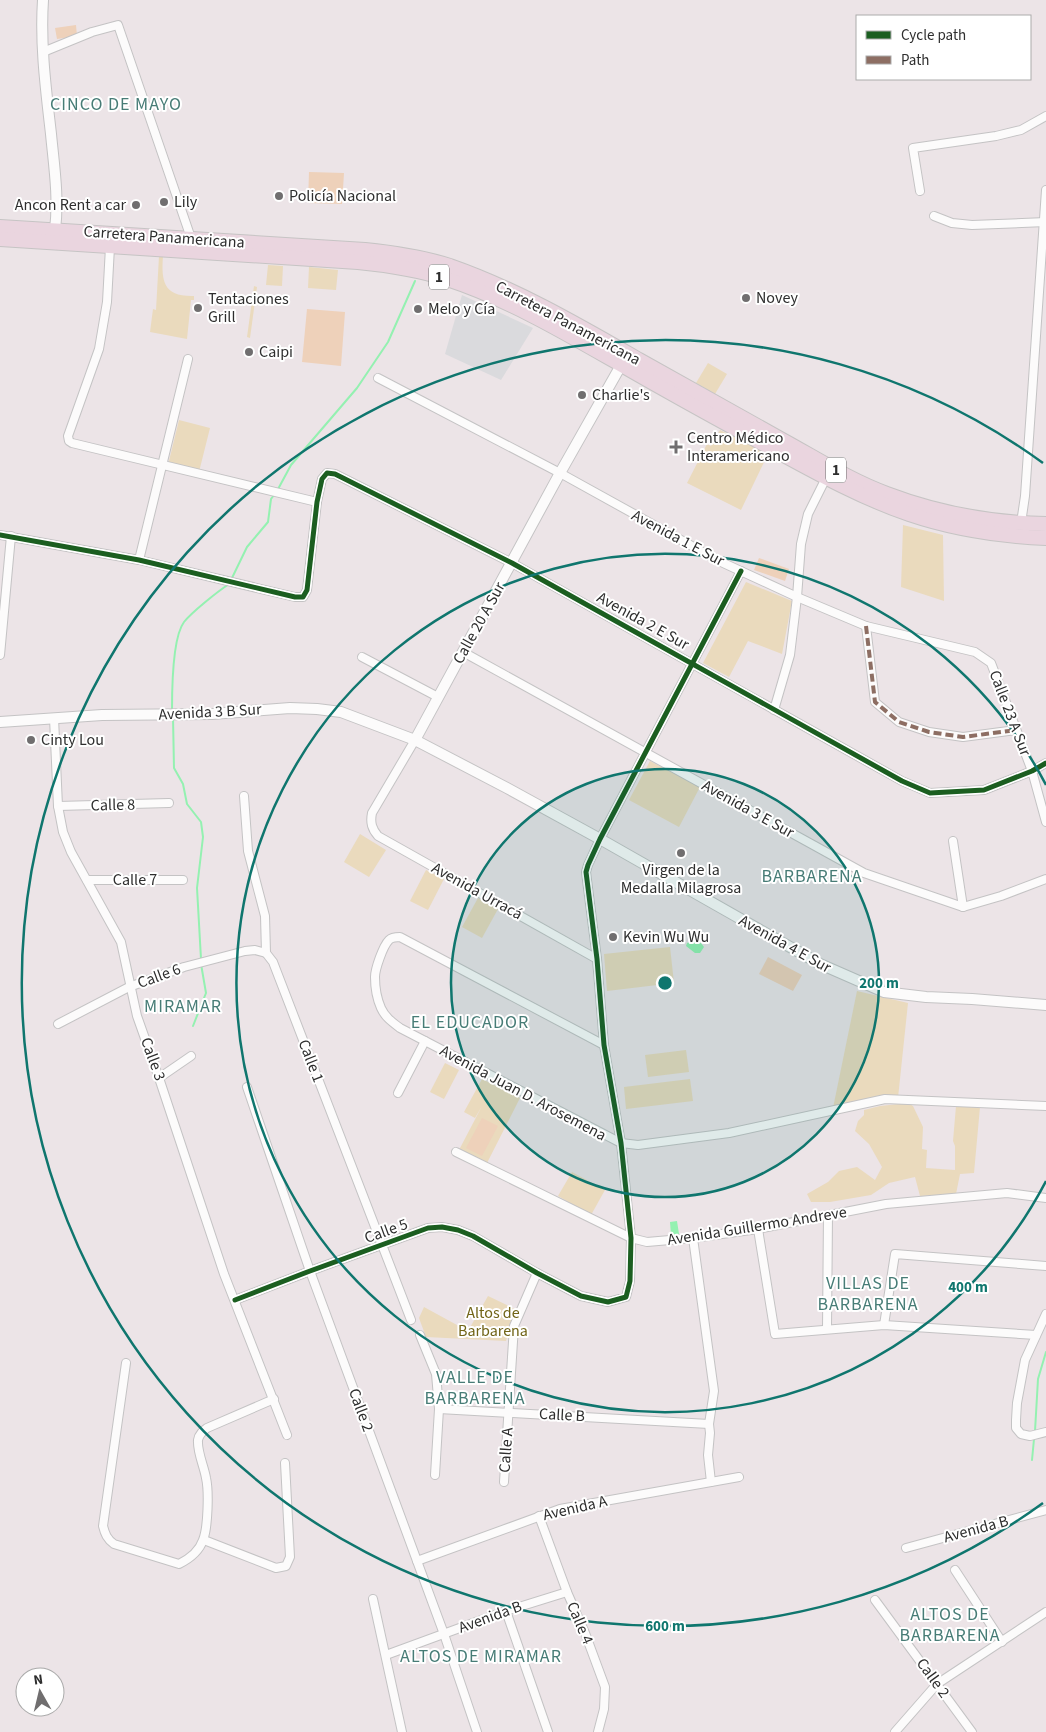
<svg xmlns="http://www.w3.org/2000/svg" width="1046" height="1732" font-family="'Source Sans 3',sans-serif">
<rect width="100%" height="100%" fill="#ece4e7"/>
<polygon fill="#dadadd" points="462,295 533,328 501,380 445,354"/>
<g fill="#eadabd">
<path d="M159 256H163C161 282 164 297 194 296V300H191L187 339 150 332 153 309 156 310Z"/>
<polygon points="268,265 283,266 282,286 266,285"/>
<polygon points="309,267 338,270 336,290 308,288"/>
<polygon points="254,286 257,287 250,338 247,337"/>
<polygon points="708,363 727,374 715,394 696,383"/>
<polygon points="179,420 210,428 199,472 168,465"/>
<polygon points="720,430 768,454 741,510 687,483 707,444 711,446"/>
<polygon points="903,525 943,535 944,601 901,587"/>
<polygon points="746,582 792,601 782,654 748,641 729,677 703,663"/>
<polygon points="650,761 700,787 679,827 629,800"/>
<polygon points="360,834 386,850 369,877 344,862"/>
<polygon points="426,870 444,879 428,910 410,901"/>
<polygon points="478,898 498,909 482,938 462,927"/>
<polygon points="670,947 674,983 607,991 604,954"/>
<polygon points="857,991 908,1003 898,1098 833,1108"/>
<polygon points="686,1050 689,1072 648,1077 645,1055"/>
<polygon points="445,1063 459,1070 444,1099 430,1092"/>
<polygon points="482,1079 520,1098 487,1163 459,1150 482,1106 475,1118 464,1112"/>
<polygon points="690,1079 693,1101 626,1109 624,1087"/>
<polygon points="908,1103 913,1106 923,1127 922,1149 927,1150 926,1168 955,1170 955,1146 953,1141 956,1106 980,1107 974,1173 960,1174 956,1194 920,1196 915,1177 889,1183 871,1195 830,1202 811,1202 807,1194 828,1182 839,1171 857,1167 875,1180 882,1167 869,1144 855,1131 858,1121 864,1115 864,1110 880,1106"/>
<polygon points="572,1172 605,1190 591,1215 558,1196"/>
<polygon points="488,1296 517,1310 511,1324 506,1341 426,1337 419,1318 424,1307 468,1331"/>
</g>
<g fill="#eed1ba">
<polygon points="76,25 77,36 57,39 55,28"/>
<polygon points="309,172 344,173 342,204 308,203"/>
<polygon points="307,309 345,312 341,366 302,362"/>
<polygon points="759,558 789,569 785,581 754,570"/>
<polygon points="768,957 802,975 793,991 759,974"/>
<polygon points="482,1118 498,1126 482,1156 466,1148"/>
</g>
<g fill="#94f1b1">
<polygon points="694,940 696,944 701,943 704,947 700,953 695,953 686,946 687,943"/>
<polygon points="677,1221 679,1234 671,1235 670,1222"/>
</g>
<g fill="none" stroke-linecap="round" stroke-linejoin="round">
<g stroke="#94f1b1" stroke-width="2">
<polyline points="277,491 291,465 357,388 388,342 415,281"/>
<polyline points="231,580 247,547 268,522 271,499 274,495"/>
<path d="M172 710C172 690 172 638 184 622 192 612 217 592 229 584"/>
<polyline points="173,717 174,768 183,784 187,804 201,822 203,837 197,888 201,959"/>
<polyline points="193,1026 206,993 201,964"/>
<polyline points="1035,1431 1038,1379 1046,1352"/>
<polyline points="1032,1460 1034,1439"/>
</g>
<defs>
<g id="street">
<polyline points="43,52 92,32 118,25 191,238"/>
<polyline points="920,191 913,148 996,136 1021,130 1046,116"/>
<polyline points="934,216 952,223 972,225 1046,222"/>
<polyline points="110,247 107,302 99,349 68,436 69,441 72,443 317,502"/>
<polyline points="378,378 560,473 719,561 797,597 866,626 975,652 991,663 1032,771 1046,822"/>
<polyline points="1021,523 1025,496 1046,190"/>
<polyline points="0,535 139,560 295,597 303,597 307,590 317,502 322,479 327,473 335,474 512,563 902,781 930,793 984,790 1032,771 1046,763"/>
<polyline points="139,560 188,359"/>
<polyline points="866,626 875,702 899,722 929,732 963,737 1016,730"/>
<polyline points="463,652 864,873 963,907 1001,896 1046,879"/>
<polyline points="0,655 11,536"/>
<polyline points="362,657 438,697"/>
<polyline points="774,710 790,655 797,597 801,544 808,514 826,478"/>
<polyline points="54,718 58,806 63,832 71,852 121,942 137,1016 159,1078 224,1274 287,1435"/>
<path d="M415 740 372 813C370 823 372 829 378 836L597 959"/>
<polyline points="244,796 248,851 265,916 266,953 273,962 411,1320"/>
<polyline points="58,806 169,803"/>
<polyline points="953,841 963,907"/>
<polyline points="87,880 183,880"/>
<polyline points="58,1024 129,987 184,967 245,951 255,950 266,953"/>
<path d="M604 1045 400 937C396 937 392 937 389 940 383 946 375 969 375 977 375 986 377 999 381 1008 385 1017 392 1022 400 1028L621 1143 638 1145 729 1133 885 1099 1046 1106"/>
<polyline points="159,1078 191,1056"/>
<polyline points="247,1087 310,1271 444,1634 477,1732"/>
<polyline points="398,1093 425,1041"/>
<polyline points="456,1152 631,1238 647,1242 693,1238 758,1229 886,1204 1007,1193 1046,1198"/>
<polyline points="758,1229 775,1334 884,1325 1036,1335"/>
<polyline points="693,1238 714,1391 709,1424 710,1433 708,1455 711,1482"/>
<polyline points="235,1300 310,1271 428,1228 442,1227 458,1230 473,1236 537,1273 581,1296 608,1302 626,1297 630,1281 631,1238 621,1143 604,1045 597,959 586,872 588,865 600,839 741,571"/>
<polyline points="1046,1314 1025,1360 1017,1403 1016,1420 1016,1428 1021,1434 1030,1436 1046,1432"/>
<polyline points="884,1325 895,1254 1046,1266"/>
<polyline points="827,1329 828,1215"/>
<polyline points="420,1335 436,1374 439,1409 435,1475"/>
<path d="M126 1363 103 1526C105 1534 107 1539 114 1544L179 1564C189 1559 199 1552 203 1540 208 1528 209 1491 206 1478 204 1466 197 1452 198 1440 199 1434 203 1431 207 1428L274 1399"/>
<polyline points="439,1409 709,1424"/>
<polyline points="504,1482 514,1326 537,1273"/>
<polyline points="539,1516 567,1592 585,1633 605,1687 604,1709 598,1732"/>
<polyline points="204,1540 276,1568 286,1566 290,1557 285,1463"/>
<polyline points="906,1548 1046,1510"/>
<polyline points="417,1561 560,1509 739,1477"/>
<polyline points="955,1570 1002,1642"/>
<polyline points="373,1599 402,1732"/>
<polyline points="875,1600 972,1732"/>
<polyline points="506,1611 548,1732"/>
<polyline points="386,1655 506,1611 567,1592"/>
<polyline points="895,1732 937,1684 1046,1612"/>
</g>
<g id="secondary">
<path d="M43 0C40 45 46 90 51 134 54 166 59 197 55 230"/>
<polyline points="0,722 102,715 212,714 290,708 317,709 341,712 415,740 507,788 600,839 820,964 884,992 926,997 972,999 1046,1005"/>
<polyline points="415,740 560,473 624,360"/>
</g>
<g id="highway">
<path d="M0 227 365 250C393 253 422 257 450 266 516 289 578 325 639 360 687 387 735 414 784 441 817 459 851 481 887 494 937 513 993 523 1046 524"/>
<path d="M0 239 358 262C388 265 418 269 447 279 508 299 564 332 620 364 667 391 714 417 762 443 810 469 857 496 909 514 953 529 999 536 1046 538"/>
</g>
</defs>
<use href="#street" stroke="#c4c3c4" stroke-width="10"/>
<use href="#secondary" stroke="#c4c3c4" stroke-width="12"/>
<use href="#highway" stroke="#c6c4c4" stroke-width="16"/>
<use href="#street" stroke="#fcfbfb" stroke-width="8"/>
<use href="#secondary" stroke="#fcfbfb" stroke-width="10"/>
<use href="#highway" stroke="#ead5df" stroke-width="14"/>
<polyline stroke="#8d6e63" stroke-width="4" stroke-dasharray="8 4" stroke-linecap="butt" points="866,626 875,702 899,722 929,732 963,737 1016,730"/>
<defs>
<g id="cycleway">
<polyline points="0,535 139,560 295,597 303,597 307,590 317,502 322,479 327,473 335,474 512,563 902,781 930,793 984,790 1032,771 1046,763"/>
<polyline points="235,1300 310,1271 428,1228 442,1227 458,1230 473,1236 537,1273 581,1296 608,1302 626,1297 630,1281 631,1238 621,1143 604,1045 597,959 586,872 588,865 600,839 741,571"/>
</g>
</defs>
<use href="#cycleway" stroke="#fff" stroke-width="8"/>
<use href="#cycleway" stroke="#1b5e20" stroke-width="5"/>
</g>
<circle cx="665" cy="983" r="214" fill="#0f766e" fill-opacity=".12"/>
<g fill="none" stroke="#0f766e" stroke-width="2.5">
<circle cx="665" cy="983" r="214"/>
<path d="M1046 1181A429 429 0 1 1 1046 785"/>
<path d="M1043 1503A643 643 0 1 1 1043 463"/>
</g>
<g fill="#706e6f" stroke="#fff" stroke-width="2">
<circle cx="279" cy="196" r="5"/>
<circle cx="164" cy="202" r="5"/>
<circle cx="136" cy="205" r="5"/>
<circle cx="746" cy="298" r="5"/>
<circle cx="198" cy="308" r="5"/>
<circle cx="418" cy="309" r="5"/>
<circle cx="249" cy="352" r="5"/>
<circle cx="582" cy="395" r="5"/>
<path d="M673.5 439.5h5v5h5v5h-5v5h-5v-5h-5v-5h5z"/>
<circle cx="31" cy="740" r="5"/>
<circle cx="681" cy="853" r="5"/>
<circle cx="613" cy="937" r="5"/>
</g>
<g text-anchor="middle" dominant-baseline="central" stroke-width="4" stroke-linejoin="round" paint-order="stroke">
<g fill="#fff" stroke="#6d6d6d" stroke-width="1">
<rect x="429" y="264.5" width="20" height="25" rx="4"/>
<rect x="826" y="457.5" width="20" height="25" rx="4"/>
</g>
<g font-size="15" font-weight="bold" fill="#2e2e2e">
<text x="439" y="277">1</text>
<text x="836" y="470">1</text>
</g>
<g font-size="16" fill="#2e2e2e" stroke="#fff" text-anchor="start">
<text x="289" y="196">Policía Nacional</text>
<text x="174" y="202">Lily</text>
<text x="126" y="205" text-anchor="end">Ancon Rent a car</text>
<text x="756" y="298">Novey</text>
<text x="208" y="299">Tentaciones<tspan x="208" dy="18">Grill</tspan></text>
<text x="428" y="309">Melo y Cía</text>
<text x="259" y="352">Caipi</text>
<text x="592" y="395">Charlie's</text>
<text x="687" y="438">Centro Médico<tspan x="687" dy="18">Interamericano</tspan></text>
<text x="41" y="740">Cinty Lou</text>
<text x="681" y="870" text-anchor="middle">Virgen de la<tspan x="681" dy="18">Medalla Milagrosa</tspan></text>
<text x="623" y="937">Kevin Wu Wu</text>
</g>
<g font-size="16" fill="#2e2e2e" stroke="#fff">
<text transform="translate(164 237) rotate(4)">Carretera Panamericana</text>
<text transform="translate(568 323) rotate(28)">Carretera Panamericana</text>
<text transform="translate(678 538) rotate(28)">Avenida 1 E Sur</text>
<text transform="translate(643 621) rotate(29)">Avenida 2 E Sur</text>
<text transform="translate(479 623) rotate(-61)">Calle 20 A Sur</text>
<text transform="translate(210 712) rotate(-3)">Avenida 3 B Sur</text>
<text transform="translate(1010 713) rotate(69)">Calle 23 A Sur</text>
<text transform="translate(113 805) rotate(-1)">Calle 8</text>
<text transform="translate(748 809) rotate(29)">Avenida 3 E Sur</text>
<text x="135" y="880">Calle 7</text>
<text transform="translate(477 891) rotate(29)">Avenida Urracá</text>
<text transform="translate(785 944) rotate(29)">Avenida 4 E Sur</text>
<text transform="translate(159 976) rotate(-20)">Calle 6</text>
<text transform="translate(153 1059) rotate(70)">Calle 3</text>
<text transform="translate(311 1061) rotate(69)">Calle 1</text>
<text transform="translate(523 1093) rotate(28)">Avenida Juan D. Arosemena</text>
<text transform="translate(757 1226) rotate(-9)">Avenida Guillermo Andreve</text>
<text transform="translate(386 1231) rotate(-20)">Calle 5</text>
<text transform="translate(361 1410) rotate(70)">Calle 2</text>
<text transform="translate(562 1415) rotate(3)">Calle B</text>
<text transform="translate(506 1450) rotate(-86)">Calle A</text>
<text transform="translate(575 1508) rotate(-13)">Avenida A</text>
<text transform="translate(976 1529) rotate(-15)">Avenida B</text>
<text transform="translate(490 1617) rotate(-20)">Avenida B</text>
<text transform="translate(580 1623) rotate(67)">Calle 4</text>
<text transform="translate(933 1678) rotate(54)">Calle 2</text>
</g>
<g font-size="16" fill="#716417" stroke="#fff">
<text x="493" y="1313">Altos de<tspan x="493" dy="18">Barbarena</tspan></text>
</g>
<g font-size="18" letter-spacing="1" fill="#477c76" stroke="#fff">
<text x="116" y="104">CINCO DE MAYO</text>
<text x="812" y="876">BARBARENA</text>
<text x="183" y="1006">MIRAMAR</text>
<text x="470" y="1022">EL EDUCADOR</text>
<text x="868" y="1283">VILLAS DE<tspan x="868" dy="21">BARBARENA</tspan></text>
<text x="475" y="1377">VALLE DE<tspan x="475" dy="21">BARBARENA</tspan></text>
<text x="950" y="1614">ALTOS DE<tspan x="950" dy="21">BARBARENA</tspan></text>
<text x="481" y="1656">ALTOS DE MIRAMAR</text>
</g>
</g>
<circle cx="665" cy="983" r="8" fill="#0f766e" stroke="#fff" stroke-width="2.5"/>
<g font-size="15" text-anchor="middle" font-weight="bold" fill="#0f766e" stroke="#fff" stroke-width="4" stroke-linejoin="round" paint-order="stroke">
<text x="879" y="988">200 m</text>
<text x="968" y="1292">400 m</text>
<text x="665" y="1631">600 m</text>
</g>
<rect x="856" y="15" width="175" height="65" fill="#ffffff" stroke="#ababab"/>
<rect x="866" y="31" width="25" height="8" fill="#1b5e20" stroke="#ababab"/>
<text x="901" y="40" font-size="15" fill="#2e2e2e">Cycle path</text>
<rect x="866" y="56" width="25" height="8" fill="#8d6e63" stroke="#ababab"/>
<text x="901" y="65" font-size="15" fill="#2e2e2e">Path</text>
<g transform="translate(40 1692) rotate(352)"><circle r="24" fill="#ffffff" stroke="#ababab"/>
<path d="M0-4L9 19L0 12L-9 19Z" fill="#706e6f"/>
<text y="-8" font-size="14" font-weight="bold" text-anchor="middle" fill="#2e2e2e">N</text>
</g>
</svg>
